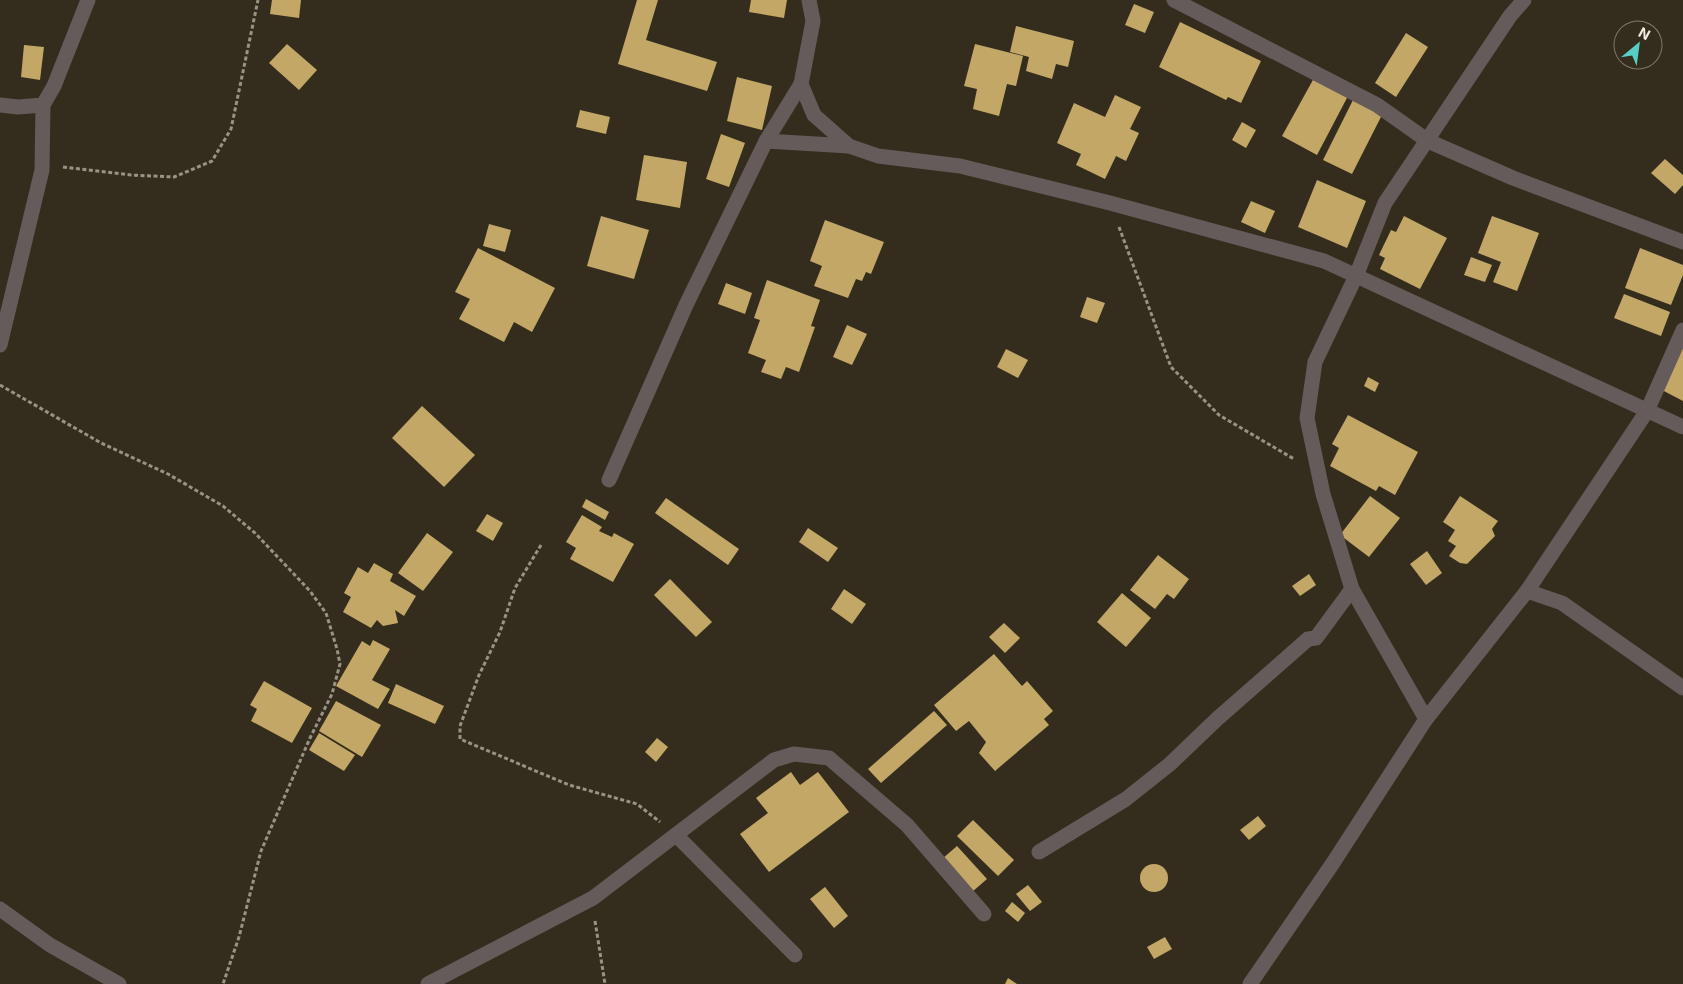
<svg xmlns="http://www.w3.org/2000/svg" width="1683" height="984" font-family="Inter,sans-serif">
<rect width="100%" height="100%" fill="#342d1d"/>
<g fill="#c3a766">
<polygon points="272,0 301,0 299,18 270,14"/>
<polygon points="637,0 658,0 646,40 717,62 707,91 618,64"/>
<polygon points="751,0 787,0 784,18 749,12"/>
<polygon points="1134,4 1154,12 1145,33 1125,25"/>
<polygon points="1180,22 1261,61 1241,103 1228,97 1226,100 1159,67"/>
<polygon points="1016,26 1074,41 1068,67 1056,64 1052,79 1026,71 1029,57 1010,52"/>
<polygon points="1406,33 1428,47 1396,97 1375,83"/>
<polygon points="287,44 317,70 299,90 269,63"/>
<polygon points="975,44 1023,56 1016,86 1007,84 999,116 973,109 977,89 964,86"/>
<polygon points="24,45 44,47 40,80 21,77"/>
<polygon points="737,77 772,86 762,130 727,121"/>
<polygon points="1314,78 1348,96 1317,155 1282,136"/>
<polygon points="1115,95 1141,107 1130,129 1139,133 1126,161 1116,156 1105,179 1076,165 1081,154 1057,143 1074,103 1105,117"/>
<polygon points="1355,96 1384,111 1352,174 1323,160"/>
<polygon points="580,110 610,117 606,134 576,127"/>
<polygon points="1242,122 1256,130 1246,148 1232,140"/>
<polygon points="721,134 745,143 729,187 706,179"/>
<polygon points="644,155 687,162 680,208 636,200"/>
<polygon points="1665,159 1683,175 1683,185 1675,194 1651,173"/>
<polygon points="1317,180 1366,201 1347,248 1298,227"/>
<polygon points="1251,201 1275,211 1265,233 1241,222"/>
<polygon points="601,216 649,230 634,279 587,266"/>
<polygon points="1404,216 1447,238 1420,289 1380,269 1385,258 1379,255 1391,230 1396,232"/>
<polygon points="1492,216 1539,233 1517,291 1493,282 1501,262 1478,253"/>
<polygon points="825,220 884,242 871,274 866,272 862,281 856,279 848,298 814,286 822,266 810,261"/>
<polygon points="489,224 511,230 505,252 483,246"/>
<polygon points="478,248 555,288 532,332 514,322 504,342 459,319 470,299 455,292"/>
<polygon points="1640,248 1683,265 1683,275 1671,305 1625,288"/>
<polygon points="1471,257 1492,265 1485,282 1464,275"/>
<polygon points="767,280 820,300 811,326 815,327 799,372 786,367 781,379 761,372 766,360 748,353 760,320 754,318"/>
<polygon points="726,283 752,293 745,314 718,304"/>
<polygon points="1624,294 1670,312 1661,336 1614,318"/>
<polygon points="1087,297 1105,303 1097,323 1080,317"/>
<polygon points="847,325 867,334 852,365 833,357"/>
<polygon points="1683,346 1683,401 1660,389"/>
<polygon points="1006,349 1028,360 1018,378 997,367"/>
<polygon points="1368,377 1379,383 1375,392 1364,386"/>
<polygon points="422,406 475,455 444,487 392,438"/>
<polygon points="1348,415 1418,452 1395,495 1379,486 1376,491 1330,466 1339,448 1332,444"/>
<polygon points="1370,496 1400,518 1369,557 1340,535"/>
<polygon points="1460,496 1498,521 1492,529 1495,536 1467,564 1460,563 1449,556 1456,546 1448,541 1455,530 1443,522"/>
<polygon points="666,498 739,549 728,565 655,513"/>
<polygon points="586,499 609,512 605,520 582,507"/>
<polygon points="487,514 503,523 493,541 476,531"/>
<polygon points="582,515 602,527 599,531 612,537 614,533 634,544 613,582 570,559 576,548 566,542"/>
<polygon points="808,528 838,548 828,562 799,542"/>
<polygon points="427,533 453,552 423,591 398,573"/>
<polygon points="1427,551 1442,573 1426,585 1410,564"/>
<polygon points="1158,555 1189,579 1174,599 1167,594 1155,609 1130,590"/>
<polygon points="374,563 393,574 390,581 416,596 404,616 395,610 398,623 383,626 377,620 371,628 343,612 351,597 344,593 358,567 368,573"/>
<polygon points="1309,574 1316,585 1300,596 1292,586"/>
<polygon points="670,579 712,622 696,637 654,595"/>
<polygon points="844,589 866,604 852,624 831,609"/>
<polygon points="1122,593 1151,618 1126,647 1097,622"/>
<polygon points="1004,623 1020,638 1005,653 989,637"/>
<polygon points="373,640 390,649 372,680 390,689 378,709 336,686 362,641 370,646"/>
<polygon points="994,654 1022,686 1027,681 1053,711 1044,719 1049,725 995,771 979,753 986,742 969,721 956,731 934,705"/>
<polygon points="264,681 312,708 292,743 251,721 257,709 250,705"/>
<polygon points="396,684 444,706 435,724 388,703"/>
<polygon points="336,701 381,725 362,757 319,731"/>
<polygon points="934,711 947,725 881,783 868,769"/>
<polygon points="319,733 355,755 344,771 309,750"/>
<polygon points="657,738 668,747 656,762 645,752"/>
<polygon points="791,772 800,785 818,772 849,812 769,872 740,834 768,813 756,798"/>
<polygon points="1258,816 1266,826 1249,840 1240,830"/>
<polygon points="973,820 1014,860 998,876 957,836"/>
<polygon points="957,846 987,879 972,892 942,859"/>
<circle cx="1154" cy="878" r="14"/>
<polygon points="1028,885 1042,902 1030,911 1016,894"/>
<polygon points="825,887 848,916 834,928 810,899"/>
<polygon points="1012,902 1025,913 1018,922 1005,911"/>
<polygon points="1165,937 1172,949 1154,959 1147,947"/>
<polygon points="1008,978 1017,984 1005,984"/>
</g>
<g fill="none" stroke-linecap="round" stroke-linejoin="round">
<g stroke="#999386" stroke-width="3" stroke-dasharray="4 2.5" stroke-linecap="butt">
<polyline points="63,167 131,175 174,177 212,161 231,129 258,0"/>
<polyline points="1119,227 1171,367 1219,415 1294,459"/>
<polyline points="0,385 101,443 168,474 223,506 255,533 310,591 326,613 337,649 340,664 332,694 310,738 261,851 239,937 223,984"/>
<polyline points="541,545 515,588 500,632 479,675 460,726 460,739 569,785 637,804 660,822"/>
<polyline points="595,921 605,984"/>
</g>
<g stroke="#655b5a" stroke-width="15">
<polyline points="809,0 813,21 801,84 814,115 849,146 878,156 960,166 1110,203 1324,261 1683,427"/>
<polyline points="1174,0 1377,105 1428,141 1513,178 1683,242"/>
<polyline points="0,105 18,107 43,105 54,86 88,0"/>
<polyline points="766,141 849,146"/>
<polyline points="0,345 42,170 43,105"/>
<polyline points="609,480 686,305 766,141 801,84"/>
<polyline points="1527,591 1562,603 1683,688"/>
<polyline points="1426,719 1352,589 1323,494 1307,418 1315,362 1356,276 1385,203 1510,16 1524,0"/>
<polyline points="676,835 795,955"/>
<polyline points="1039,852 1126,799 1170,764 1217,719 1308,639 1316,638 1352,589"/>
<polyline points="0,909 50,945 119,984"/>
<polyline points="428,984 593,898 774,760 794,754 829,758 907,825 984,914"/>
<polyline points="1250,984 1333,863 1426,719 1527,591 1647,411 1683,330"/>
</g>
</g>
<g transform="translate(1638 45) rotate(29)"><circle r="24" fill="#342d1d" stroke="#7f796b"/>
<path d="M0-4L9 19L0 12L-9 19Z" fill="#56cec4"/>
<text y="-8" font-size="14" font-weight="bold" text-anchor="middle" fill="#f0ebe1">N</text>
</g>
</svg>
